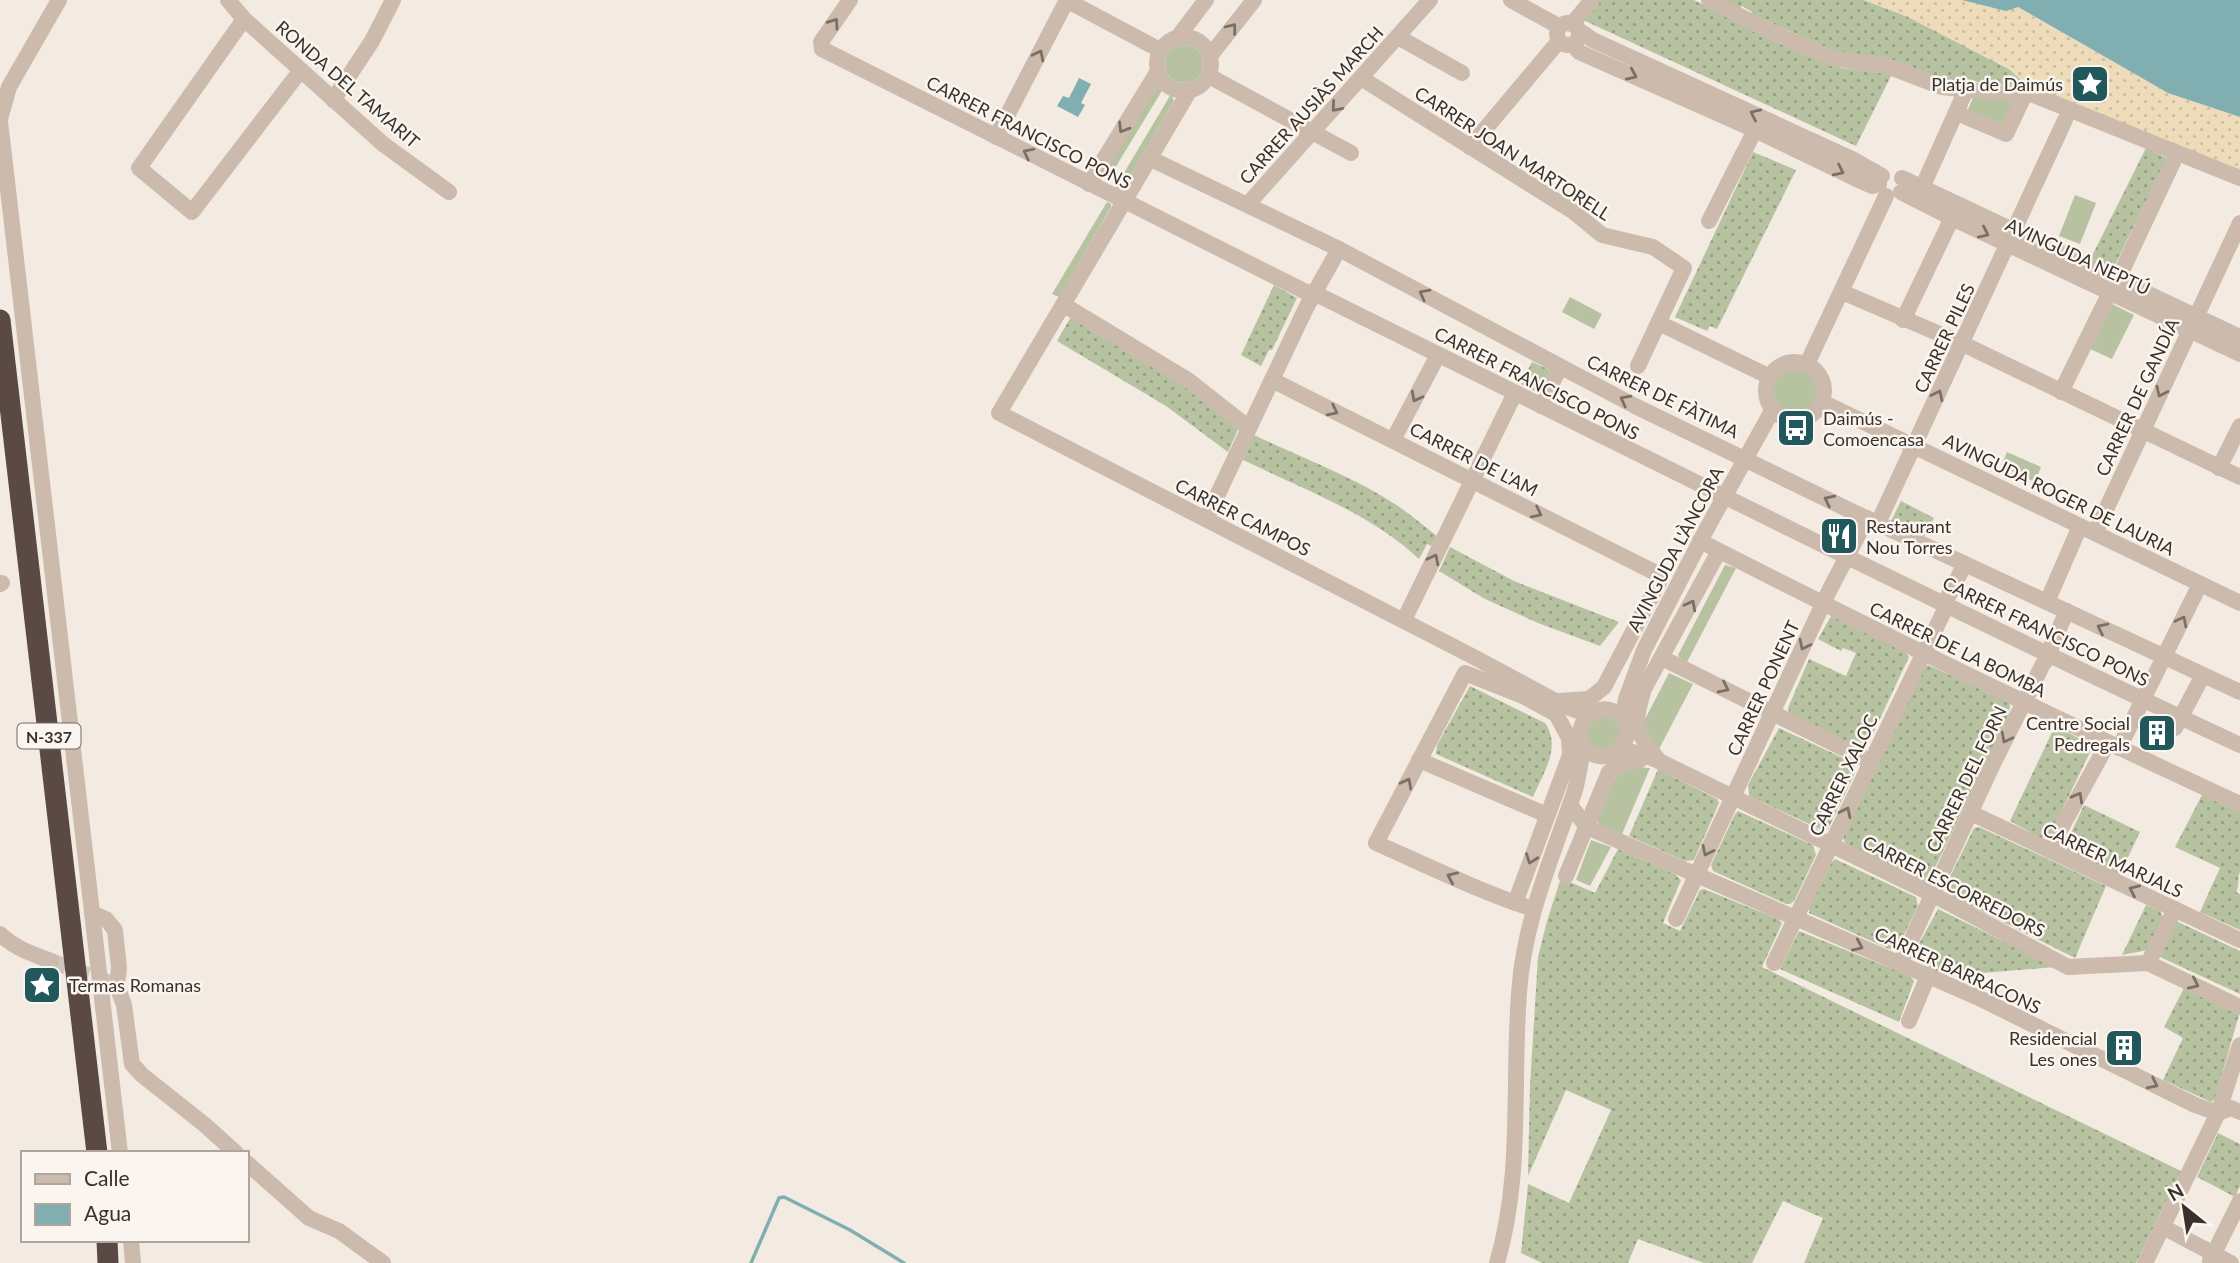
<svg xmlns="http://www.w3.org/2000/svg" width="2240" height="1263" font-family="Lato,sans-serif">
<defs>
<pattern id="grass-dots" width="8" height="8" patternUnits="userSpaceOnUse" patternTransform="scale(1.75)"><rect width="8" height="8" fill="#b7c2a1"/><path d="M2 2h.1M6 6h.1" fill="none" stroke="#969e83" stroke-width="1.8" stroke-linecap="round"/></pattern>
<pattern id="sand-dots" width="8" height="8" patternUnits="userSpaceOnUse" patternTransform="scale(1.75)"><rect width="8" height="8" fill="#eddbba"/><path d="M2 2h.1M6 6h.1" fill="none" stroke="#ccbca0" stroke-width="1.8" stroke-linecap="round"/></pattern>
</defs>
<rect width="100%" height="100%" fill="#f3ebe2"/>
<g fill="url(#grass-dots)">
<polygon points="1599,0 1694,0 1798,52 1841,68 1892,74 1856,146 1583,20"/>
<polygon points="1723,0 1864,0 1908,17 2009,69 2028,86 1991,86 1967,79 1967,81 1941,80 1845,56 1751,14 1752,12 1742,6 1740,9"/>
<polygon points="2146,148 2167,158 2113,269 2091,258"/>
<polygon points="1753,152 1796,170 1717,329 1710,326 1707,331 1675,317"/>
<polygon points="1274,285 1297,298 1272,350 1269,350 1261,366 1241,355"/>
<polygon points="1072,315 1144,359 1240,425 1228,452 1166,406 1057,341"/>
<polygon points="1532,362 1550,370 1538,393 1521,384"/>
<path d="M1254 435C1302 458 1353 476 1398 506 1411 515 1424 526 1437 536L1431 546 1427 544 1419 559C1370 513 1303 489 1243 460Z"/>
<polygon points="1901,501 1934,518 1923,539 1890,523"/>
<polygon points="1450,547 1514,581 1619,622 1600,646 1538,623 1485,599 1439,571"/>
<polygon points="1831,616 1906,652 1909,657 1868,744 1864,748 1858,747 1789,713 1788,708 1809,659 1846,676 1856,653 1843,648 1841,651 1818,639"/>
<polygon points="1928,665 2006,700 2010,705 2009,714 1928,882 1921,882 1846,844 1843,838 1924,668"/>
<path d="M1470 686 1545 723C1562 747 1543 773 1533 797L1436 754 1437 745Z"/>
<polygon points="2055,726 2090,744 2092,748 2050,835 2046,838 2041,838 2010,821"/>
<polygon points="1779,728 1854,763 1855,773 1828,829 1824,831 1749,796 1748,785"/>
<polygon points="1658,769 1717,799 1719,803 1694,860 1685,861 1629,836"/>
<path d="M2202 795 2240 812V872C2237 878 2240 885 2236 892L2240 894V930L2200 912 2220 868 2175 847Z"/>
<polygon points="2084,805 2140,832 2119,876 2068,850 2065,846"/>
<polygon points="1738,811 1813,845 1816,855 1794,901 1790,904 1786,904 1713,871 1711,865 1735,814"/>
<polygon points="1979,827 2106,886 2075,958 1949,895 1946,890 1947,883 1974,828"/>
<polygon points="1618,849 1675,874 1681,880 1663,923 1680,931 1700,890 1704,889 1778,919 1782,923 1762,967 2181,1171 2136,1263 1804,1263 1823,1218 1783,1201 1752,1263 1704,1263 1638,1239 1628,1263 1542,1263 1521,1253 1528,1184 1569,1203 1611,1110 1566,1090 1528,1176 1530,1085 1538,957 1547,921 1561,878 1595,893"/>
<polygon points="1835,859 1916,897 1918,906 1897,949 1889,949 1809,913 1809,907 1831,863"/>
<polygon points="2146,905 2160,911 2164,919 2148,950 2122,955"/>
<polygon points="1938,909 2056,967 1945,976 1911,958"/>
<polygon points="2176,921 2240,951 2240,994 2160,957"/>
<polygon points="1799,931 1910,976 1914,981 1899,1022 1780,969"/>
<polygon points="2184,988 2239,1015 2215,1099 2211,1102 2163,1080 2183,1038 2164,1027"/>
<polygon points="2218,1133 2240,1144 2240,1186 2235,1197 2197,1177"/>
</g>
<polygon fill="url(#sand-dots)" points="1864,0 1965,0 2017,7 2168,93 2240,117 2240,170 2028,86 2009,68 1908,17"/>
<g fill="#b7c2a1">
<circle cx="1184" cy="64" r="19"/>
<polygon points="1157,86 1163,89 1106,183 1103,175"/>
<polygon points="1171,94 1174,101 1122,190 1115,188"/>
<polygon points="1973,98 2020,99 2004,132 1966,114"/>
<polygon points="2075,195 2096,203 2080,244 2059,236"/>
<polygon points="1107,202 1111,204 1111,207 1059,297 1052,294"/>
<polygon points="1570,297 1602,314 1594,329 1562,312"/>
<polygon points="2112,304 2134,315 2112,359 2090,349"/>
<circle cx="1795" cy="391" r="29"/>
<polygon points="2007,452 2041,467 2035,482 2001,466"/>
<polygon points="1725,565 1736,568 1687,662 1679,658 1678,655"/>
<polygon points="1669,673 1693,684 1659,749 1646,732 1644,721"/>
<polygon points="1618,714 1624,746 1589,752 1583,721"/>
<polygon points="1629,767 1650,768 1622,834 1600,825 1597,821 1615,778"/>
<polygon points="1591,840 1611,847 1590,886 1576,880"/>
</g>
<g fill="#81aeb0">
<polygon points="1962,0 2240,0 2240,117 2168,93 2018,7 2006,11"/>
<polygon points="1079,78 1091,84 1081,103 1085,105 1078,117 1057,106 1063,96 1069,98"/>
</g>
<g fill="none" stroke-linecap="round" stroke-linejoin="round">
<polyline stroke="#81aeb0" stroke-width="3.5" points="751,1263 779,1198 784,1197 850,1230 904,1263"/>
<polyline stroke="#cec6be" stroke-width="16" stroke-dasharray="16 8" stroke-linecap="butt" points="51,961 112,984"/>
<g stroke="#ccbbad" stroke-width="16">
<polyline points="228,0 244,19 383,144 449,192"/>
<path d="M850 0 821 42 822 49 1304 291 1314 293C1622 445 1928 600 2240 745"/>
<polyline points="1066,0 1160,50"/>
<polyline points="1511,0 1560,27"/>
<polyline points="1709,0 1765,29 1831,58 1887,66 1942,87 1995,93 2026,92 2240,178"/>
<polyline points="244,19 139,168 192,212 301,70"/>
<circle cx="1568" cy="34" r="11"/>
<polyline points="1572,24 1592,0"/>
<polyline points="1578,30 1593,40 1852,159 1882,176"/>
<circle cx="1184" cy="64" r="27"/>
<polyline points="1398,37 1462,73"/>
<polyline points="1177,38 1206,0"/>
<polyline points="1573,44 1579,52 1755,130 1865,183 1872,186 1879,184"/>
<polyline points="1210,56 1254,0"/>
<polyline points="1209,76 1351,153"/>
<polyline points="1361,78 1574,212 1602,235 1653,247 1684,268 1638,366"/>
<polyline points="1190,90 999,413 1470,655 1563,705 1588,715"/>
<polyline points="333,100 372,41 393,0"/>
<polyline points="1957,113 2006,134 2026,92"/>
<polyline points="0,119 9,87 59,0"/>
<polyline points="0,121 120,1153"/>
<polyline points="996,137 1067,0"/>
<polyline points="1470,147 1559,41"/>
<polyline points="1151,159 1339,249 1635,406 1849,510 2240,692"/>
<polyline points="1902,178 2240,337"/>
<polyline points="1089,184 1158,71"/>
<polyline points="1922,188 1966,90"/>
<polyline points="1901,192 1952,218 2240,354"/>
<polyline points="1248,204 1430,0"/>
<polyline points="1709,221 1755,130"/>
<polyline points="2118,279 2173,162"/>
<polyline points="1842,292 1963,344 2240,477"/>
<polyline points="1064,305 1188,380 1249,428"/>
<polyline points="1903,320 1952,218"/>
<polyline points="1659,323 1770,377"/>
<circle cx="1795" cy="391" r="29"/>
<polyline points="1807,364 1886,196"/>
<polyline points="1272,380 1658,574 1659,582 1604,687 1589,699 1559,701"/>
<polyline points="2061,392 2114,284"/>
<polyline points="1822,402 2240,603"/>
<polyline points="1541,406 1560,367"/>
<polyline points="1393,440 1438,355"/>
<polyline points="2219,468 2240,426"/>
<polyline points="1206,519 1306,308 1339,249"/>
<polyline points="1878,523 2065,120"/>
<polyline points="2095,533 2240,223"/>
<path d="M1700 541C1878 632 2058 720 2240 804"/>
<polyline points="0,584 2,583"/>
<polyline points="2047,602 2080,526"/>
<polyline points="1944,604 1965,564"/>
<polyline points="1404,620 1515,393"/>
<polyline points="1662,658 1871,762"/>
<polyline points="1623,719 1626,699 1644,650 1706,530 1773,409"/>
<polyline points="2175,728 2203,675"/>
<polyline points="2119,748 2200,584"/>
<path d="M1614 754C1630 744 1634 719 1613 711 1587 701 1567 737 1591 753 1605 762 1619 750 1633 752 1642 754 1651 758 1659 761L1930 893 2068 967 2148 963 2240 1007"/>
<polyline points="1419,760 1547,815"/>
<path d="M1659 761C1635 729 1632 728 1644 689L1719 551"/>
<polyline points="1570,805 1587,827 1981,999 2195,1105 2218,1113 2231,1108 2240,1112"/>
<polyline points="1971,813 2240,940"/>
<polyline points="2049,850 2108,743"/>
<polyline points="1566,876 1609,772 1627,761 1639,761"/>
<path d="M1515 903 1570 755 1569 738 1556 714 1523 696 1465 673 1376 843C1428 866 1479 891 1533 909"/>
<polyline points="92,913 106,919 115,930 119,968 117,986 124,1005 132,1064 142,1075 205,1125 236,1153"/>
<polyline points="1676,919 1829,591 1867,518"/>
<path d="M0 934C14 948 33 954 51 961"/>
<polyline points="1774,963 1947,605"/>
<polyline points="2148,963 2175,909"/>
<polyline points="1900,964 1993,764 2043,664 2050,656 2052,644 2067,611"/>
<polyline points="1909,1021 1928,976"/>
<polyline points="247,1163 309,1218 339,1231 383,1263"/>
<polyline points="2163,1227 2231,1263"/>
<polyline points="131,1240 133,1263"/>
<polyline points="2210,1261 2240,1201"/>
<path d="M1497 1263C1523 1175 1512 1083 1519 993 1524 920 1551 861 1574 793 1579 778 1580 762 1584 747"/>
<polyline points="2145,1263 2218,1113 2240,1045"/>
</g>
<g stroke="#5b4a43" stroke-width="21">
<polyline points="0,320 97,1153"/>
<polyline points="107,1240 108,1263"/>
</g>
</g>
<defs><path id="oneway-chevron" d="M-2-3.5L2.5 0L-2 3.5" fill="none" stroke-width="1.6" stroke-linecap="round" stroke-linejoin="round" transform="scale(1.75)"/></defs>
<g stroke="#7c6f66">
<use href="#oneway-chevron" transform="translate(834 23) rotate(-55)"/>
<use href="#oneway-chevron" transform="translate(1232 28) rotate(-52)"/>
<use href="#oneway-chevron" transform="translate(1039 55) rotate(-63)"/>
<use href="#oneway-chevron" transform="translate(1632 75) rotate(24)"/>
<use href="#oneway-chevron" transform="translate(1336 107) rotate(131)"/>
<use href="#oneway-chevron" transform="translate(1755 114) rotate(-155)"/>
<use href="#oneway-chevron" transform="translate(1123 128) rotate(121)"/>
<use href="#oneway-chevron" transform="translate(1028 153) rotate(-153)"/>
<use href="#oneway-chevron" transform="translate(1839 171) rotate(26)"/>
<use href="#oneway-chevron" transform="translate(1984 233) rotate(25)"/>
<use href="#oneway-chevron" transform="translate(1424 294) rotate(-152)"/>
<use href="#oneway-chevron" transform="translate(2161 392) rotate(115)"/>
<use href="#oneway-chevron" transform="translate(1938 395) rotate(-64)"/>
<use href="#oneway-chevron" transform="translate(1416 397) rotate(118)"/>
<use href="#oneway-chevron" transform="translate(1625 400) rotate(-152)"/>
<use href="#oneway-chevron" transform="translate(1333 411) rotate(26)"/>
<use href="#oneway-chevron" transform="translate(1829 500) rotate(-154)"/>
<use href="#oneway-chevron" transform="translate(1537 513) rotate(27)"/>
<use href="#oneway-chevron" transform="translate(1434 559) rotate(-63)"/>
<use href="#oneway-chevron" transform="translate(1691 605) rotate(-62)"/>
<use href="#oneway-chevron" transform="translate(2182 621) rotate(-63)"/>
<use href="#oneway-chevron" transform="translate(2102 628) rotate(-154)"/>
<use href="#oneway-chevron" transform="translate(1804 645) rotate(116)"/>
<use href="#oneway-chevron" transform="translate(1724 688) rotate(26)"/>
<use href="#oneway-chevron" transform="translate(2006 738) rotate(117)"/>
<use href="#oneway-chevron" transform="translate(1407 783) rotate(-62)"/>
<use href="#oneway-chevron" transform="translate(2078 797) rotate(-61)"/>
<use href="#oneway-chevron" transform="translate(1846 812) rotate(-64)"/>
<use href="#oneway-chevron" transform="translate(1707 851) rotate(116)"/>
<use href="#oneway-chevron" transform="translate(1531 859) rotate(110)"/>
<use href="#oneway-chevron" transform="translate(1452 877) rotate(-156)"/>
<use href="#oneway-chevron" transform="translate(2134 890) rotate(-155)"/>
<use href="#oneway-chevron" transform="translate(1858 946) rotate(24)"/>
<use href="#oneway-chevron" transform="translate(2194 984) rotate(25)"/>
<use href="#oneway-chevron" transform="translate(2153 1084) rotate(26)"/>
</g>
<defs>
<symbol id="sight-square" viewBox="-11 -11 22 22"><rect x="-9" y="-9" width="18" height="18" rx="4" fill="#22575b" stroke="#faf5ee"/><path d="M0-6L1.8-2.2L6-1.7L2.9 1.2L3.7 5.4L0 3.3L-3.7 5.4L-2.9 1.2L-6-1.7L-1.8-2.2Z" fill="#fff"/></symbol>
<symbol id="bus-square" viewBox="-11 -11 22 22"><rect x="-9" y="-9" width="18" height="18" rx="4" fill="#22575b" stroke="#faf5ee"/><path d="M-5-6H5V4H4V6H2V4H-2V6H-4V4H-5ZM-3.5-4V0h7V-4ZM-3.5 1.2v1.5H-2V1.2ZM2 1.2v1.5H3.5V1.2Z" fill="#fff"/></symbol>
<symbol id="restaurant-square" viewBox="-11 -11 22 22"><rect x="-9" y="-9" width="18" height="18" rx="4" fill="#22575b" stroke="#faf5ee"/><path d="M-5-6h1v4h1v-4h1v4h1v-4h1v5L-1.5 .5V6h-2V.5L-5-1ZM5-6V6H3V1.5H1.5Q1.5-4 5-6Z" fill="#fff"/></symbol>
<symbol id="building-square" viewBox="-11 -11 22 22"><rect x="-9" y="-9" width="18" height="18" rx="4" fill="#22575b" stroke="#faf5ee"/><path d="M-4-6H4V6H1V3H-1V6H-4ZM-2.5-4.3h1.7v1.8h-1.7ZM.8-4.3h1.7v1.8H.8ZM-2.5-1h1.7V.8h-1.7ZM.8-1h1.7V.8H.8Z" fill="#fff"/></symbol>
</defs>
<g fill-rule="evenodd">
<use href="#sight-square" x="2068" y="62" width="44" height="44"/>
<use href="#bus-square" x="1774" y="406" width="44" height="44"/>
<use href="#restaurant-square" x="1817" y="514" width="44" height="44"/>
<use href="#building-square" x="2135" y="711" width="44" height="44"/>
<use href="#sight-square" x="20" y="963" width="44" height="44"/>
<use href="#building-square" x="2102" y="1026" width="44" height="44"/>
</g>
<g text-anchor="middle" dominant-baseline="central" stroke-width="5" stroke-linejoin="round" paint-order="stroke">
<rect fill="#faf5ee" stroke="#746b66" stroke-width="2" x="17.5" y="723.5" width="63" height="25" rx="5"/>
<g font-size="16" font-weight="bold" fill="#3a302c">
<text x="49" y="736">N-337</text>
</g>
<g font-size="18" fill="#3a302c" stroke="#faf5ee">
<text transform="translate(348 84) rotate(41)">RONDA DEL TAMARIT</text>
<text transform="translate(1311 105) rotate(-48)">CARRER AUSIÀS MARCH</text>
<text transform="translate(1029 132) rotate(27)">CARRER FRANCISCO PONS</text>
<text transform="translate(1513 153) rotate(33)">CARRER JOAN MARTORELL</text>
<text transform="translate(2078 256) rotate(25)">AVINGUDA NEPTÚ</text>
<text transform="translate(1944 338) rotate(-65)">CARRER PILES</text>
<text transform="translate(1537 383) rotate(27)">CARRER FRANCISCO PONS</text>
<text transform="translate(1663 396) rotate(26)">CARRER DE FÀTIMA</text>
<text transform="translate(2137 397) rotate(-65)">CARRER DE GANDÍA</text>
<text transform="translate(1474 459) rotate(27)">CARRER DE L'AM</text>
<text transform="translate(2059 494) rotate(26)">AVINGUDA ROGER DE LAURIA</text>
<text transform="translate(1243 517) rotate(27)">CARRER CAMPOS</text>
<text transform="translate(1675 549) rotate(-62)">AVINGUDA L'ÀNCORA</text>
<text transform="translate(2046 631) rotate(26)">CARRER FRANCISCO PONS</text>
<text transform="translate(1958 649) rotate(26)">CARRER DE LA BOMBA</text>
<text transform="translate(1763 688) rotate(-65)">CARRER PONENT</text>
<text transform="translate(1843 775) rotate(-64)">CARRER XALOC</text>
<text transform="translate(1966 779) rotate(-64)">CARRER DEL FORN</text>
<text transform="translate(2113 860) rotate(25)">CARRER MARJALS</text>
<text transform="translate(1954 886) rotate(27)">CARRER ESCORREDORS</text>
<text transform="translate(1958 970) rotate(25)">CARRER BARRACONS</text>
</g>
<g font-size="18" fill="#3a302c" stroke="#faf5ee" text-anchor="end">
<text x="2063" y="84">Platja de Daimús</text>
<text x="1823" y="418" text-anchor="start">Daimús -<tspan x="1823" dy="21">Comoencasa</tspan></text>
<text x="1866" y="526" text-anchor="start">Restaurant<tspan x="1866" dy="21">Nou Torres</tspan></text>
<text x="2130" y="723">Centre Social<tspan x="2130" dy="21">Pedregals</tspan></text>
<text x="69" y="985" text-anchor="start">Termas Romanas</text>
<text x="2097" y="1038">Residencial<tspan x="2097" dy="21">Les ones</tspan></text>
</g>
</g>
<rect x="21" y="1151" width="228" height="91" fill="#faf5ee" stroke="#ada6a0" stroke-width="2"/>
<rect x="35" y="1174" width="35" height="10" fill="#ccbbad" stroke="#ada6a0" stroke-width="2"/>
<text x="84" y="1186" font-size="21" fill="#3a302c">Calle</text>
<rect x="35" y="1204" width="35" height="21" fill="#81aeb0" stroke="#ada6a0" stroke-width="2"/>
<text x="84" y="1221" font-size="21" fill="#3a302c">Agua</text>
<g transform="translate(2184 1207) rotate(330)" stroke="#faf5ee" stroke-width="5" paint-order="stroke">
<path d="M0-5L12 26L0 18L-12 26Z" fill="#3a302c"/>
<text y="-10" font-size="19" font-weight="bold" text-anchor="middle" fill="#3a302c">N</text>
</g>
</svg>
